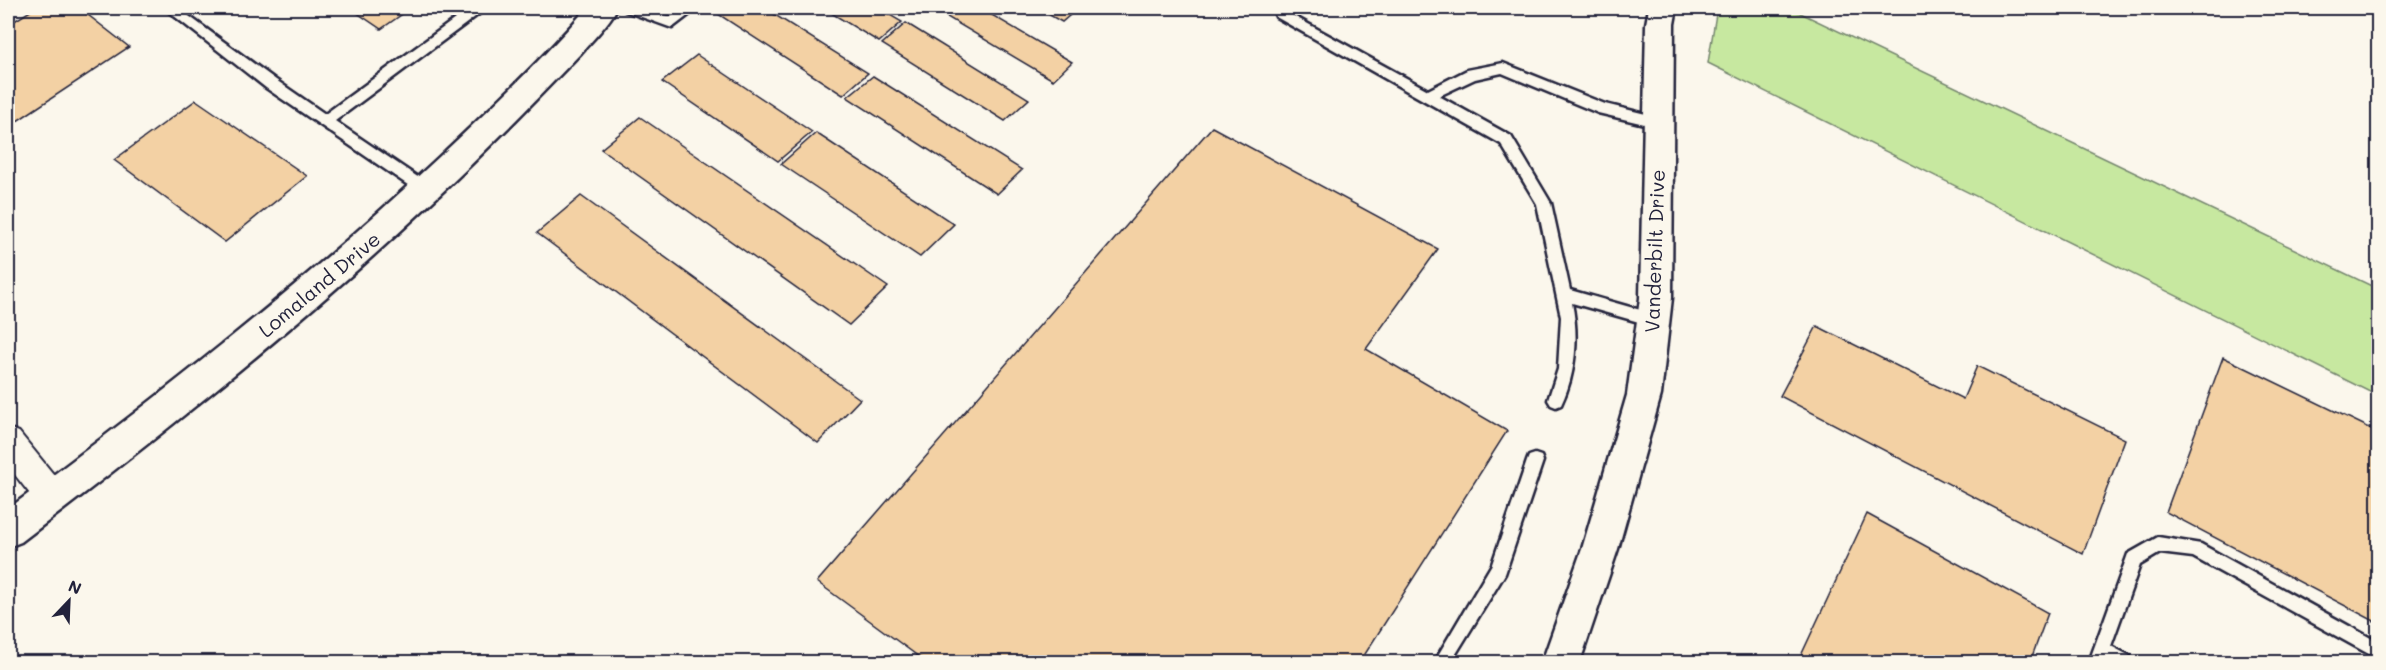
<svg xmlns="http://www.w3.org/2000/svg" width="2386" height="670" font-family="Mali,sans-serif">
<rect width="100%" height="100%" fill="#fbf7ec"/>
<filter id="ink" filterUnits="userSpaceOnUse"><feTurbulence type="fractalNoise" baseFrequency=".0167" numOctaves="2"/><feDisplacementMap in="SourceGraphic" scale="12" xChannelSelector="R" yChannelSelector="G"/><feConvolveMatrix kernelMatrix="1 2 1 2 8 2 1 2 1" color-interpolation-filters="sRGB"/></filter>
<g filter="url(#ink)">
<polygon fill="#c7e8a0" stroke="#74856e" stroke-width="1.5" points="1717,8 1790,8 2378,289 2378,396 1708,63"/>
<g fill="#f3d1a4" stroke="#22223b" stroke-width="1.5">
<polygon points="35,8 79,8 129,47 8,127 8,25"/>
<polygon points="350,8 411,8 381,29"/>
<polygon points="726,8 764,8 868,73 843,95 718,14"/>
<polygon points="823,8 878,8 902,22 879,42"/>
<polygon points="932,8 980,8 1072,62 1053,80"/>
<polygon points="1037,8 1078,8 1062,22"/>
<polygon points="906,23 1029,99 1005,121 882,44"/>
<polygon points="697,55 812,132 778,161 662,82"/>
<polygon points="873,76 1022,170 997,194 847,97"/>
<polygon points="196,100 307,176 225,242 114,160"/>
<polygon points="640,117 888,287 849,325 601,149"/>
<polygon points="1212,127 1438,249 1366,349 1507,431 1360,662 926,662 817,582"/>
<polygon points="816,133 954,224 920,257 781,164"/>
<polygon points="581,196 860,399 818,443 537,233"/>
<polygon points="1817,326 1963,399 1977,366 2125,439 2083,554 1780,396"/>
<polygon points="2223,357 2378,432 2378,623 2166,512"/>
<polygon points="1867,514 2048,613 2030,662 1798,662"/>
</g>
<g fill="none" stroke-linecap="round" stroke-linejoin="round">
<defs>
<g id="lane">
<polygon points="164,8 178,8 276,80 325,114 470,8 484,8 483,11 335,121 431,186 433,190 431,194 421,194 266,88"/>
<polygon points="624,8 643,8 670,17 684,8 698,8 672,28 625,11"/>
<path d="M1281 9 1428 90 1467 70 1503 63 1605 104 1662 118 1664 122 1657 127 1598 113 1502 73 1475 79 1439 96 1511 136 1551 203 1570 290 1658 315 1660 320 1658 325 1653 326 1572 303C1579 336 1576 374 1561 405L1556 407 1551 405 1548 400 1558 369 1561 317 1537 204 1501 144 1276 17 1275 14 1276 11Z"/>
<polygon points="1535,454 1541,456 1543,461 1505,574 1451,662 1434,662 1492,564 1527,461 1529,456"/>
<polygon points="2158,537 2201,544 2378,642 2378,659 2193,557 2160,553 2140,565 2111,646 2130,656 2132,662 2089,662 2128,554"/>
</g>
<polygon id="street" points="8,428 19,432 63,486 68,497 63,508 52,512 41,508 8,466"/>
<g id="secondary">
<path d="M587 8H617C608 25 593 39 580 54 555 80 530 106 504 132 355 282 189 414 21 542L8 547V509C157 398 304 284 440 156 491 108 542 60 587 8Z"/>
<polygon points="1649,8 1677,8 1674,24 1672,298 1661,395 1618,549 1580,662 1542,662 1582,549 1627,395 1640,298 1646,24"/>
</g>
</defs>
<use href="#lane" stroke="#22223b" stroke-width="5"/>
<use href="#street" stroke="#22223b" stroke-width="4"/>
<use href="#secondary" stroke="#22223b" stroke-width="5"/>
<use href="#lane" fill="#fbf7ec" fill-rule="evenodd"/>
<use href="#street" fill="#fbf7ec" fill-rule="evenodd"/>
<use href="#secondary" fill="#fbf7ec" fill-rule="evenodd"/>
</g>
</g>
<g text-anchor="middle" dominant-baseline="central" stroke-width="4.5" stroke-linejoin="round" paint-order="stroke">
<g font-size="20" fill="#22223b" stroke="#fbf7ec">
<text transform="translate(1654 251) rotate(-88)">Vanderbilt Drive</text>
<text transform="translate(319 284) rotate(-40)">Lomaland Drive</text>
</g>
</g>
<rect width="2386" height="670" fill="none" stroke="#fbf7ec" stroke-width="30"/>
<rect x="15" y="15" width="2356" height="640" fill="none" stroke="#22223b" stroke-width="2" filter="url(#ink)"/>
<g transform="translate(69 601) rotate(23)" stroke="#fbf7ec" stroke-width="4.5" paint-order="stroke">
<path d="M0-4.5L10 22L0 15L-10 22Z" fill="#22223b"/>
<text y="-9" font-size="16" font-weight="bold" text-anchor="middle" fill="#22223b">N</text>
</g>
</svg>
